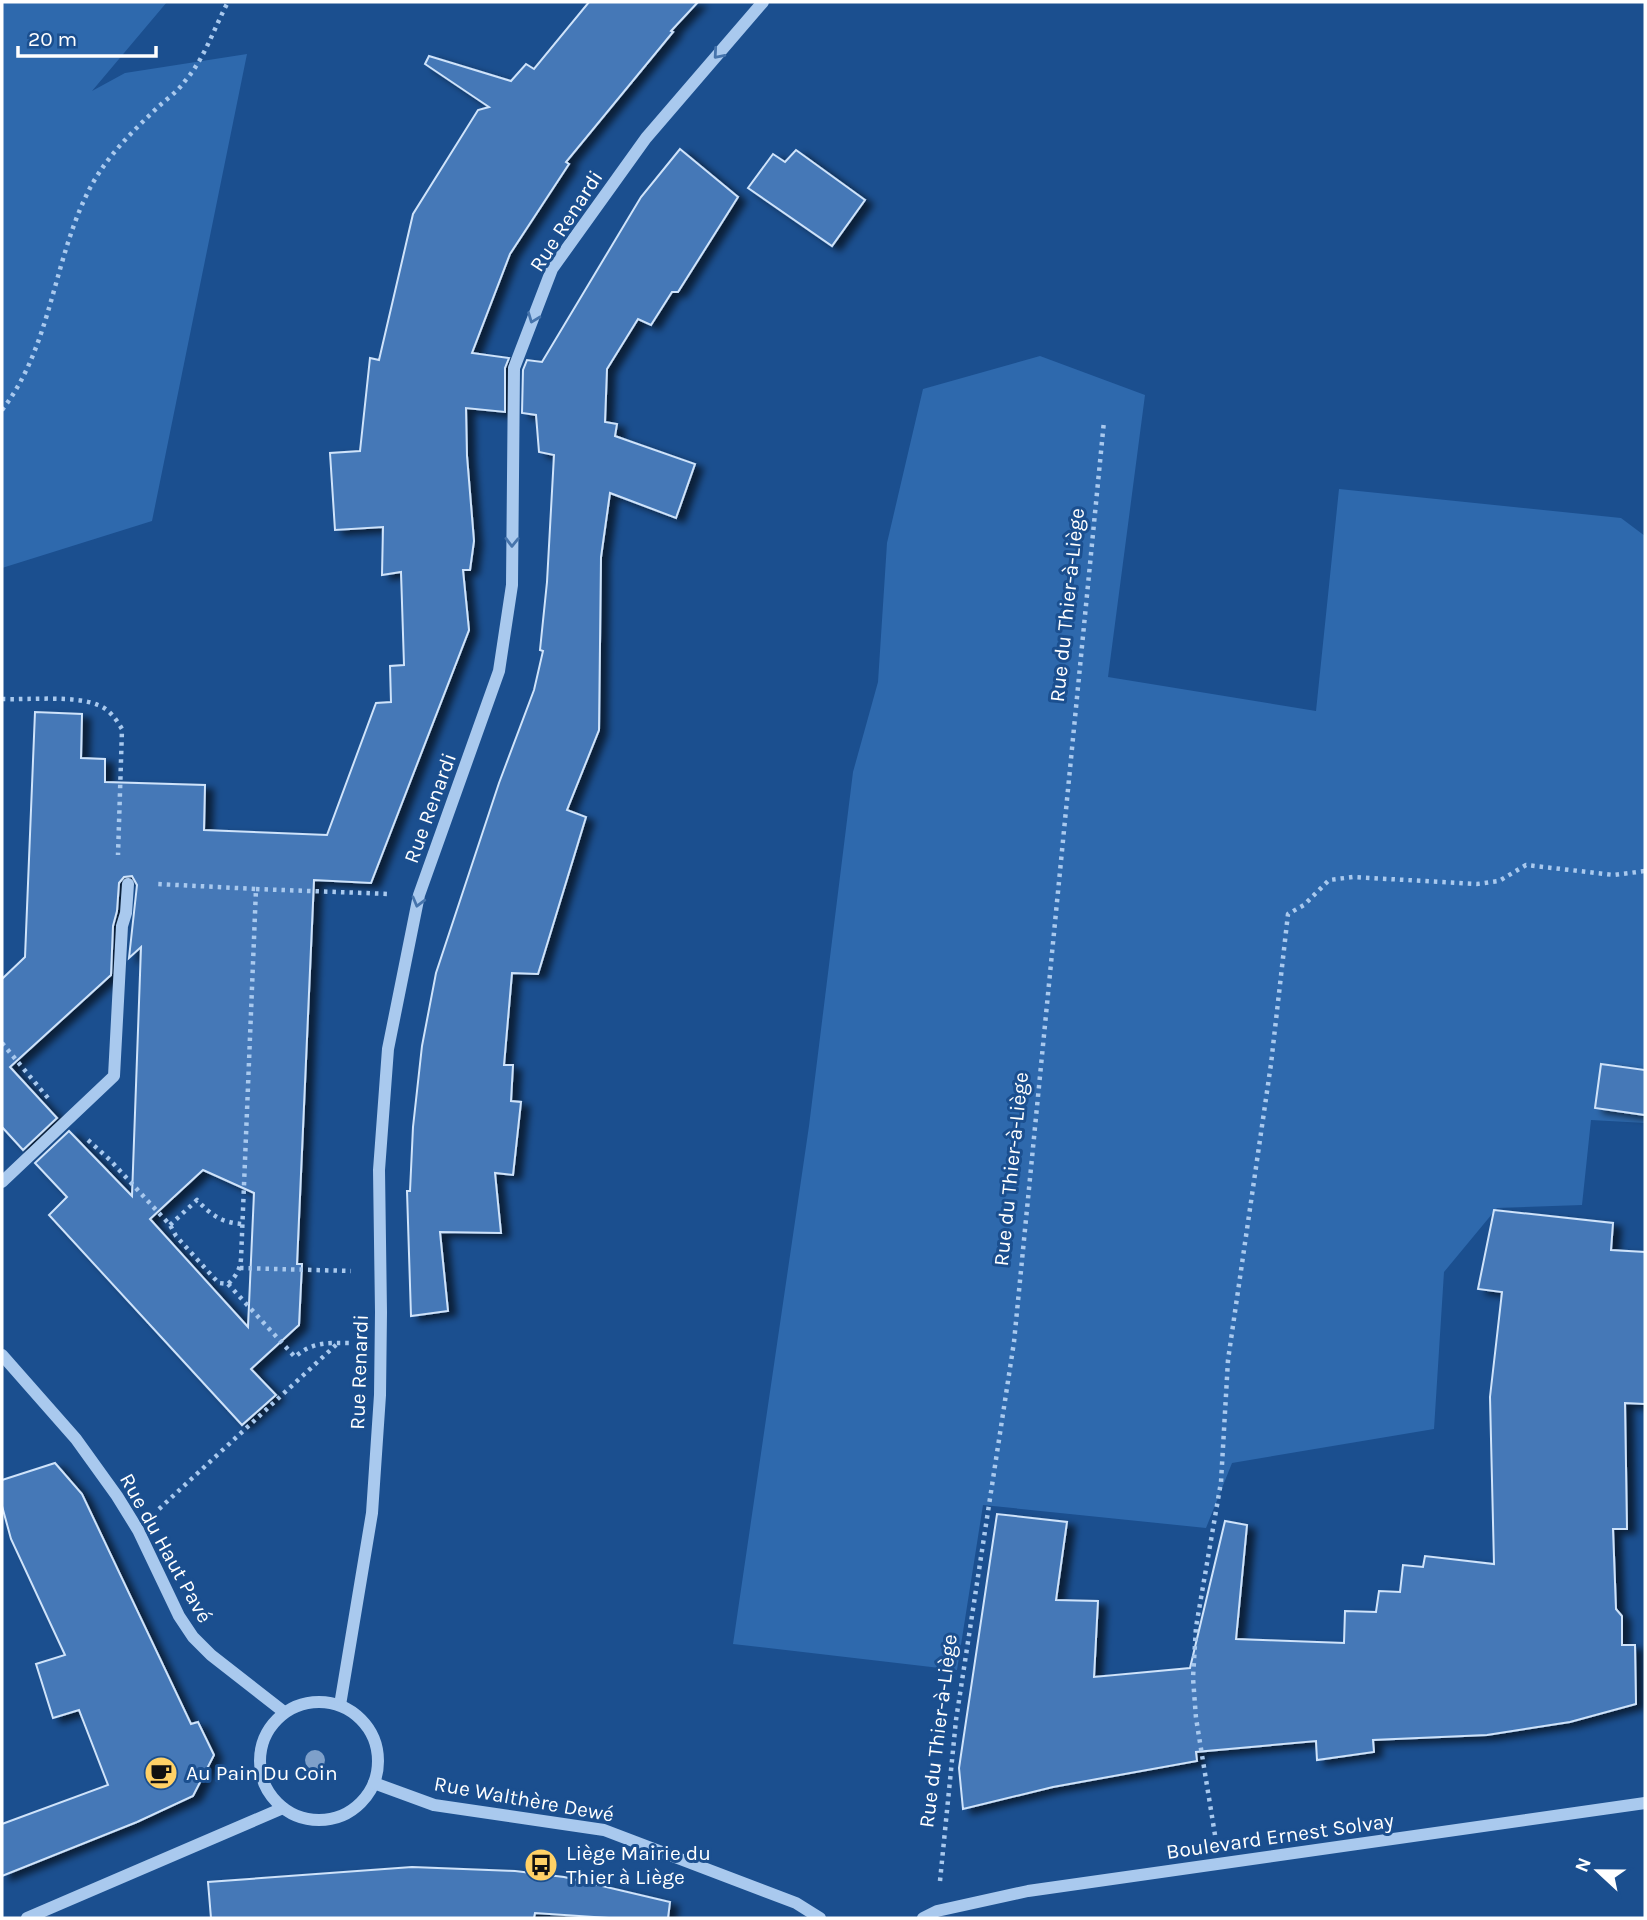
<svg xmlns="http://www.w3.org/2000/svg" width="1647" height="1920" font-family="Karla,sans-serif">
<defs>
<filter id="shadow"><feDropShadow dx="8" dy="4.5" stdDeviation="3.5" flood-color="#0009"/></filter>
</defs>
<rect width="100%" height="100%" fill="#1b4f8f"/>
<g fill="#2e69ad">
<polygon points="2,2 167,2 92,91 125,73 247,54 152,521 2,568"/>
<polygon points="1040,356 1145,395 1108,677 1316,711 1339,489 1621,518 1645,536 1645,1123 1591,1120 1582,1205 1497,1208 1444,1272 1434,1429 1232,1463 1206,1528 983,1505 957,1670 733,1644 809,1126 853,772 878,682 887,543 923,389"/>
</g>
<g fill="#4478b7" stroke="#cfe3fa" stroke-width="2" fill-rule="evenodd" filter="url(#shadow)">
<path d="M589 2H698L671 31 673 32 566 162 569 164 510 254 472 353 509 358 505 368V412L466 408 467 456 474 541 470 570H463L469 630 371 883 314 880 297 1264H302L299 1325 251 1369 276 1395 242 1425 49 1215 67 1197 35 1163 69 1131 132 1196 141 947 129 958 137 885 132 876 124 877 119 883 117 911 113 926 111 975 10 1067 57 1118 23 1150 2 1127V979L25 957 35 712 82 714 81 758 105 759V782L205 785 204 830 327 835 376 703 391 702 390 666 404 665 401 572 382 575 383 527 335 530 330 453 360 451 370 358 379 360 413 214 478 110 489 107 425 64 429 56 511 81 526 64 534 69ZM203 1170 254 1193 248 1327 150 1219Z"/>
<polygon points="680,149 738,197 678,292 672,292 651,325 638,319 607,369 605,422 617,424 615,436 695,464 676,518 610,493 601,557 599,730 567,810 586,817 538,974 512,973 504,1065 513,1065 511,1101 521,1102 513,1175 495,1173 501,1233 440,1232 448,1311 411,1316 407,1191 410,1191 413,1127 422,1046 436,973 499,783 534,690 543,651 540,650 547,582 554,455 539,452 536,415 522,413 523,370 527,360 542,362 641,197"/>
<polygon points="796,150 865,200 832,246 748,188 773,154 785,162"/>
<polygon points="1601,1064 1645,1070 1645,1115 1595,1108"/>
<polygon points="1494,1210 1613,1223 1611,1250 1645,1252 1645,1404 1625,1403 1627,1529 1613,1529 1616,1609 1622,1616 1622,1645 1635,1645 1636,1704 1570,1722 1487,1735 1373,1740 1374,1752 1317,1760 1316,1741 1196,1752 1197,1761 1053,1787 963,1809 959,1768 997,1514 1067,1522 1056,1600 1098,1601 1094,1677 1190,1668 1225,1521 1247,1525 1236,1639 1344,1643 1345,1611 1376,1612 1379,1591 1400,1592 1403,1565 1423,1567 1425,1556 1494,1564 1490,1397 1502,1292 1478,1289"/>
<polygon points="55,1463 82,1494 191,1724 198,1722 214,1755 193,1796 137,1822 2,1876 2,1824 108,1785 79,1710 53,1718 36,1664 65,1655 11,1539 2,1506 2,1480"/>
<polygon points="412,1867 515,1871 564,1877 670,1902 668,1918 609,1918 535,1913 534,1918 211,1918 208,1882"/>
</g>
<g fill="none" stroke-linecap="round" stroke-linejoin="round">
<g stroke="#a9c9ee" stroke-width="4.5" stroke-dasharray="3.5 5" stroke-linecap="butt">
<path d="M2 410C52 346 53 259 90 188 107 156 132 132 158 107 167 99 178 91 185 81 205 58 214 28 228 2"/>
<path d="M2 699C28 700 75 695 98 705 109 709 116 719 122 729L118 855"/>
<polyline points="256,889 390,894"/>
<polyline points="2,1043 48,1098"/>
<path d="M88 1140 110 1160 170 1225 176 1236 214 1278 219 1283 228 1284C236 1276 240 1270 241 1259L256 889 158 884"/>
<path d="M170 1225 197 1200C211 1215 222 1223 243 1224"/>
<polyline points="240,1268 351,1271"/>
<path d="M228 1284 295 1357C313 1341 329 1343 352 1343"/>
<polyline points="159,1509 338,1343"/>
<polyline points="1215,1835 1196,1718 1193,1678 1196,1627 1221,1482 1228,1360 1271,1064 1288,914 1304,905 1329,880 1353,877 1477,884 1499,881 1526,865 1614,875 1645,871"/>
<polyline points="940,1881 956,1720 1014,1342 1104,421"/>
</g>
<g stroke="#a9c9ee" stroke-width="12">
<polyline points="2,1182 114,1076 122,926 126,913 128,884"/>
<polyline points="2,1355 76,1439 117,1496 138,1530 179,1616 193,1637 211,1655 284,1712"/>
<circle cx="319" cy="1761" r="59"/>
<polyline points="340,1705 372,1513 380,1395 381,1312 379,1170 388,1049 419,895 499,671 512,585 514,368 552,269 646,138 763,2"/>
<polyline points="374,1783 434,1805 604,1830 796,1903 820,1918"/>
<polyline points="27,1918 283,1808"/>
<polyline points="923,1918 937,1911 1028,1891 1645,1803"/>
</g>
</g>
<circle fill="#7ea0ca" cx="315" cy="1760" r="10"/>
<defs><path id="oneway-chevron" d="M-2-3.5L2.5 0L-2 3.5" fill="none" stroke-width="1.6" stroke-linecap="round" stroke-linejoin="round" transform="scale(1.75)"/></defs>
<g stroke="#4674ac">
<use href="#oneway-chevron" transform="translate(718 54) rotate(131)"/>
<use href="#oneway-chevron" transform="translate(533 318) rotate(111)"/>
<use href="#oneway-chevron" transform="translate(512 542) rotate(91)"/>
<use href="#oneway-chevron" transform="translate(418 902) rotate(105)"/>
</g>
<defs>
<symbol id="cafe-disc" viewBox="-11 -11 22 22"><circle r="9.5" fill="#ffd166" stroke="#1b4f8f"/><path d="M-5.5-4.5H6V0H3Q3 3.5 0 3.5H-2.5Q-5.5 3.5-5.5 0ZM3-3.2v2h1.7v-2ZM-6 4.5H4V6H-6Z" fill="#111"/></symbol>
<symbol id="bus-disc" viewBox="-11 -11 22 22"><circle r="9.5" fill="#ffd166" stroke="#1b4f8f"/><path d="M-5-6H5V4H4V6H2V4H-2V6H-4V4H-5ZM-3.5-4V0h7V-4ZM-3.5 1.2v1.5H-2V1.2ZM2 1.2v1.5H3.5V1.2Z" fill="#111"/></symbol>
</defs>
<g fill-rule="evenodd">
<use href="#cafe-disc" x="142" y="1754" width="38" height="38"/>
<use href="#bus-disc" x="522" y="1846" width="38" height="38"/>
</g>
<g text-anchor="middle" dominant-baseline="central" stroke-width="6" stroke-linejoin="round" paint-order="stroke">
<g font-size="21" fill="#fff" stroke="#1b4f8f">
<text transform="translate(566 221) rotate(-57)">Rue Renardi</text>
<text transform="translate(1067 605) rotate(-84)">Rue du Thier-à-Liège</text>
<text transform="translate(430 808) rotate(-70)">Rue Renardi</text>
<text transform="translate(1011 1169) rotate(-84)">Rue du Thier-à-Liège</text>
<text transform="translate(359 1372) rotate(-88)">Rue Renardi</text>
<text transform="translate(166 1548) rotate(61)">Rue du Haut Pavé</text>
<text transform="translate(938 1731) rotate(-83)">Rue du Thier-à-Liège</text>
<text transform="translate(524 1799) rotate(10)">Rue Walthère Dewé</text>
<text transform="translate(1280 1836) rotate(-8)">Boulevard Ernest Solvay</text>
</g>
<g font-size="21" fill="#fff" stroke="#1b4f8f" text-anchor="start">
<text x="186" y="1773">Au Pain Du Coin</text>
<text x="566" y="1853">Liège Mairie du<tspan x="566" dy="24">Thier à Liège</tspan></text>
</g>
</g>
<rect width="1647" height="1920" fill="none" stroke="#ffffff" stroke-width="7"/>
<g transform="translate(1598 1871) rotate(292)" stroke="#1b4f8f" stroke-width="5" paint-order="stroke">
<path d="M0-5L12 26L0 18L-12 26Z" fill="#ffffff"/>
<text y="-10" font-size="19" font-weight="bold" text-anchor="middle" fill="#ffffff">N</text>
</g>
<path d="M18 46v10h138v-10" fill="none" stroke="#ffffff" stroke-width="3.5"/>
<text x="28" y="46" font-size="21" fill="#ffffff" stroke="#1b4f8f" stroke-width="5" paint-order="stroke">20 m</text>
</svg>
